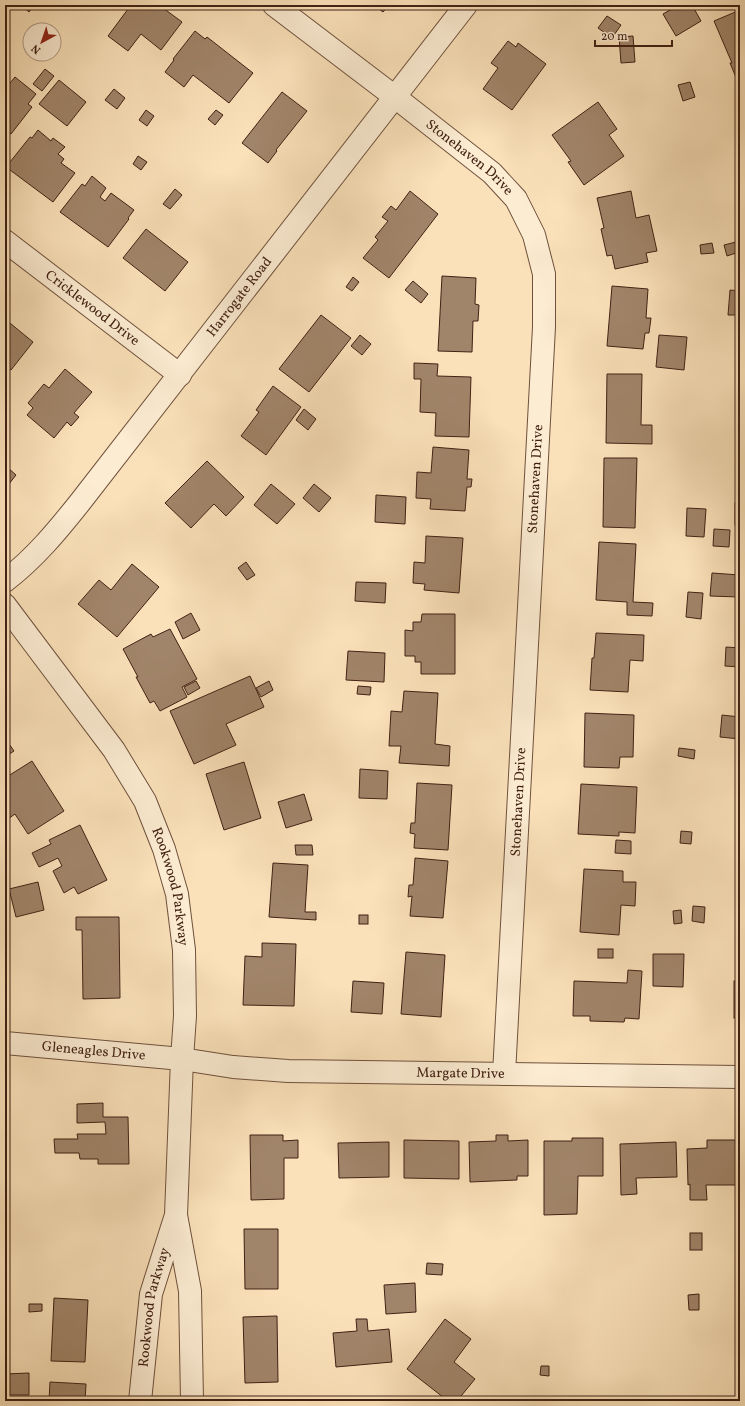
<svg xmlns="http://www.w3.org/2000/svg" width="745" height="1406" font-family="Vollkorn,serif">
<rect width="100%" height="100%" fill="#fae1b9"/>
<filter id="stains"><feTurbulence type="fractalNoise" baseFrequency=".005" numOctaves="4"/><feColorMatrix values="0 0 0 0 .2 0 0 0 0 .09 0 0 0 0 .02 0 0 0 .5 -.17"/></filter>
<radialGradient id="worn" r=".72"><stop offset=".6" stop-color="#630" stop-opacity="0"/><stop offset="1" stop-color="#630" stop-opacity=".3"/></radialGradient>
<g fill="#a1856a" stroke="#412114">
<polygon points="21,5 34,5 29,12"/>
<polygon points="131,5 159,5 182,22 161,50 141,34 128,51 108,36"/>
<polygon points="374,5 389,5 383,12"/>
<polygon points="679,5 692,5 701,21 676,36 663,14"/>
<polygon points="740,10 740,87 730,63 732,63 714,21"/>
<polygon points="607,16 621,25 612,38 598,28"/>
<polygon points="195,31 205,39 207,37 253,73 229,103 193,75 184,87 165,72 174,60 173,59"/>
<polygon points="633,36 635,62 621,63 619,37"/>
<polygon points="508,41 516,47 518,43 546,64 512,110 483,89 498,68 491,63"/>
<polygon points="45,69 54,76 42,91 33,84"/>
<polygon points="15,77 36,94 28,104 32,107 11,134 5,129 5,87 6,88"/>
<polygon points="59,80 86,102 67,126 39,104"/>
<polygon points="690,82 695,97 683,101 678,85"/>
<polygon points="114,89 125,98 117,109 105,100"/>
<polygon points="282,92 307,111 276,150 277,151 268,163 242,143"/>
<polygon points="598,102 617,129 609,135 624,156 584,185 568,162 571,161 552,135"/>
<polygon points="146,110 154,116 147,126 139,120"/>
<polygon points="216,110 223,115 215,125 208,119"/>
<polygon points="38,130 51,141 53,138 65,147 58,154 64,159 61,163 75,173 53,202 6,167 30,137 32,138"/>
<polygon points="138,156 147,162 141,170 133,164"/>
<polygon points="92,176 106,188 100,197 105,201 111,193 134,210 128,218 129,219 108,247 60,212 82,184 85,186"/>
<polygon points="175,189 182,195 170,209 163,204"/>
<polygon points="410,191 438,214 389,278 363,258 378,240 375,237 388,221 382,217 391,206 396,210"/>
<polygon points="631,191 636,218 649,215 657,251 646,253 648,262 615,269 612,255 607,256 601,229 604,228 597,198"/>
<polygon points="146,229 188,262 165,291 123,258"/>
<polygon points="736,242 739,252 727,256 724,245"/>
<polygon points="712,243 714,253 701,254 700,245"/>
<polygon points="442,276 476,278 475,304 479,305 478,321 473,321 472,352 438,351"/>
<polygon points="353,277 359,282 352,291 346,287"/>
<polygon points="413,281 428,294 421,303 405,290"/>
<polygon points="612,286 648,289 646,318 651,318 649,333 645,333 643,349 607,346"/>
<polygon points="730,290 740,291 740,315 728,315"/>
<polygon points="321,315 351,338 309,392 279,369"/>
<polygon points="5,319 33,342 11,370 7,367 5,370"/>
<polygon points="360,335 371,344 362,355 351,346"/>
<polygon points="659,335 687,337 684,370 656,367"/>
<polygon points="414,363 438,364 437,376 471,377 469,437 435,436 436,413 420,412 421,379 414,379"/>
<polygon points="65,369 92,392 74,413 79,417 71,426 67,422 54,438 27,415 33,408 28,403 44,384 49,388"/>
<polygon points="607,374 642,374 641,425 652,425 652,444 606,443"/>
<polygon points="273,386 301,407 266,455 241,436 259,412 256,410"/>
<polygon points="304,409 316,419 308,430 296,420"/>
<polygon points="433,447 469,450 467,479 472,479 471,487 467,487 465,511 430,509 431,499 416,498 417,472 431,473"/>
<polygon points="604,458 637,458 635,528 603,527"/>
<polygon points="207,461 244,497 226,516 214,504 191,528 165,503"/>
<polygon points="5,464 8,466 7,467 16,475 5,489"/>
<polygon points="271,484 295,504 277,524 254,505"/>
<polygon points="314,484 331,498 319,512 303,498"/>
<polygon points="376,495 406,497 405,524 375,522"/>
<rect x="735" y="503" width="5" height="22"/>
<polygon points="687,508 706,509 704,537 686,536"/>
<polygon points="714,529 730,530 729,547 713,546"/>
<polygon points="426,536 463,538 459,593 424,590 425,584 413,583 414,562 425,563"/>
<polygon points="599,542 636,544 633,602 653,603 652,616 627,615 627,602 596,600"/>
<polygon points="246,562 255,575 247,580 238,568"/>
<polygon points="132,564 159,587 117,637 78,604 99,580 111,590"/>
<polygon points="712,573 740,575 739,597 710,596"/>
<polygon points="356,582 386,583 385,603 355,601"/>
<polygon points="688,592 703,593 701,619 686,617"/>
<polygon points="191,613 200,630 183,639 175,622"/>
<polygon points="422,614 455,614 455,674 421,674 421,662 415,662 415,656 405,656 405,630 413,631 413,622 421,622"/>
<polygon points="170,629 197,679 182,687 187,697 160,711 154,701 150,703 136,677 138,677 123,649 151,634 153,637"/>
<polygon points="596,633 644,635 643,661 630,660 628,692 590,690 592,658 594,658"/>
<polygon points="726,647 740,648 740,667 725,666"/>
<polygon points="348,651 385,653 384,682 346,680"/>
<polygon points="250,676 264,707 226,724 236,745 194,764 170,711"/>
<polygon points="196,681 200,688 188,695 184,687"/>
<polygon points="269,681 273,690 261,697 256,688"/>
<polygon points="358,686 371,687 370,695 357,694"/>
<polygon points="404,691 438,693 435,744 450,746 449,766 399,763 401,746 389,746 391,711 402,712"/>
<polygon points="585,713 634,715 633,757 620,757 619,768 584,767"/>
<polygon points="722,715 740,717 740,739 720,737"/>
<polygon points="5,738 14,751 5,757"/>
<polygon points="679,748 695,750 694,759 678,756"/>
<polygon points="32,761 64,811 28,834 15,814 5,821 5,778"/>
<polygon points="244,762 261,818 224,830 206,774"/>
<polygon points="360,769 388,771 387,799 359,798"/>
<polygon points="417,783 452,785 448,850 414,848 415,834 410,833 411,823 415,823"/>
<polygon points="581,784 637,787 635,833 619,832 619,836 578,834"/>
<polygon points="304,794 312,820 286,828 278,802"/>
<polygon points="80,825 107,880 78,894 74,887 64,893 53,871 62,866 58,858 39,867 32,853 51,844 49,840"/>
<polygon points="681,831 692,832 691,844 680,843"/>
<polygon points="616,840 631,841 631,854 615,853"/>
<polygon points="295,845 312,845 313,855 296,855"/>
<polygon points="415,858 448,861 443,918 410,916 412,896 408,897 409,885 413,885"/>
<polygon points="273,863 308,865 305,912 316,912 316,920 269,917"/>
<polygon points="584,869 623,871 623,882 636,882 635,906 621,905 619,935 580,932"/>
<polygon points="38,882 44,910 16,917 9,889"/>
<polygon points="693,906 705,907 704,923 692,921"/>
<polygon points="681,910 682,923 674,924 673,911"/>
<rect x="359" y="915" width="9" height="9"/>
<polygon points="76,917 119,917 120,998 83,999 82,930 76,930"/>
<polygon points="262,943 296,944 294,1006 243,1005 245,956 262,957"/>
<rect x="598" y="949" width="15" height="9"/>
<polygon points="406,952 445,955 441,1017 401,1014"/>
<polygon points="653,954 684,954 683,987 653,986"/>
<polygon points="628,970 642,971 639,1019 625,1018 624,1022 590,1021 590,1016 573,1016 574,981 627,983"/>
<polygon points="353,981 384,983 382,1014 351,1012"/>
<rect x="734" y="981" width="6" height="37"/>
<polygon points="103,1103 103,1117 128,1117 129,1164 98,1164 98,1159 80,1159 79,1153 55,1153 54,1139 78,1139 77,1134 106,1134 105,1122 77,1123 77,1104"/>
<polygon points="250,1135 283,1135 283,1141 298,1140 298,1158 284,1158 284,1199 251,1200"/>
<polygon points="496,1135 508,1135 508,1141 528,1140 528,1176 517,1176 517,1180 470,1182 469,1142 496,1141"/>
<polygon points="572,1138 603,1138 603,1176 578,1176 577,1214 544,1215 544,1141 572,1141"/>
<polygon points="404,1140 459,1141 459,1179 404,1178"/>
<polygon points="707,1140 740,1140 740,1185 706,1185 707,1200 690,1200 690,1184 688,1185 687,1149 707,1148"/>
<polygon points="389,1142 389,1177 339,1178 338,1143"/>
<polygon points="676,1142 677,1177 636,1178 637,1194 621,1195 620,1144"/>
<polygon points="244,1229 278,1229 278,1289 245,1289"/>
<rect x="690" y="1233" width="12" height="17"/>
<polygon points="427,1263 443,1264 442,1275 426,1274"/>
<polygon points="415,1283 416,1312 386,1314 384,1285"/>
<polygon points="699,1294 699,1310 689,1310 688,1295"/>
<polygon points="54,1298 88,1300 85,1362 51,1361"/>
<polygon points="29,1304 42,1304 42,1311 29,1312"/>
<polygon points="277,1316 278,1382 245,1383 243,1317"/>
<polygon points="356,1319 367,1319 368,1331 389,1329 392,1362 336,1367 333,1333 357,1331"/>
<polygon points="445,1319 471,1339 454,1362 475,1379 457,1401 448,1401 407,1369"/>
<polygon points="541,1366 549,1366 549,1376 540,1375"/>
<polygon points="29,1373 29,1395 5,1395 5,1374"/>
<polygon points="50,1382 86,1384 85,1401 49,1401"/>
</g>
<g fill="none" stroke-linecap="round" stroke-linejoin="round">
<defs>
<g id="street">
<path id="s1" d="M274 5 395 97 492 173 516 199 534 235 544 274V327L504 1074"/>
<path id="s2" d="M5 241 180 375"/>
<path id="s3" d="M5 581C35 558 58 530 81 501L466 5"/>
<path id="s4" d="M5 605 114 750 145 801 164 849 177 894 184 950 185 1016 182 1059 176 1215 190 1291 192 1401"/>
<path id="s5" d="M5 1043 182 1059 233 1067 288 1071 740 1077"/>
<path id="s6" d="M140 1401 151 1294 175 1218"/>
</g>
</defs>
<use href="#street" stroke="#6f513d" stroke-width="24"/>
<use href="#street" stroke="#fcecd2" stroke-width="22"/>
</g>
<g text-anchor="middle" dominant-baseline="central" stroke-width="3" stroke-linejoin="round" paint-order="stroke">
<g font-size="14" fill="#412114" stroke="#fcecd2">
<text stroke="none"><textPath href="#s1" startOffset="248">Stonehaven Drive</textPath></text>
<text stroke="none"><textPath href="#s3" startOffset="369">Harrogate Road</textPath></text>
<text stroke="none"><textPath href="#s2" startOffset="110">Cricklewood Drive</textPath></text>
<text transform="translate(536 479) rotate(-87)">Stonehaven Drive</text>
<text transform="translate(519 802) rotate(-87)">Stonehaven Drive</text>
<text stroke="none"><textPath href="#s4" startOffset="331">Rookwood Parkway</textPath></text>
<text stroke="none"><textPath href="#s5" startOffset="89">Gleneagles Drive</textPath></text>
<text stroke="none"><textPath href="#s5" startOffset="457">Margate Drive</textPath></text>
<text stroke="none"><textPath href="#s6" startOffset="95">Rookwood Parkway</textPath></text>
</g>
</g>
<rect width="745" height="1406" fill="none" stroke="#fae1b9" stroke-width="20"/>
<rect x="6" y="6" width="733" height="1394" fill="none" stroke="#412114" stroke-width="2"/>
<rect x="10" y="10" width="725" height="1386" fill="none" stroke="#412114"/>
<g transform="translate(42 42) rotate(220)"><circle r="19" fill="#fcecd2" stroke="#b19b86"/>
<path d="M0-3L7 15L0 10L-7 15Z" fill="#8f2418"/>
<text y="-6" font-size="11" font-weight="bold" text-anchor="middle" fill="#412114">N</text>
</g>
<path d="M595 40v6h77v-6" fill="none" stroke="#412114" stroke-width="2"/>
<text x="601" y="40" font-size="12" fill="#412114" stroke="#fcecd2" stroke-width="3" paint-order="stroke">20 m</text>
<rect width="100%" height="100%" filter="url(#stains)"/>
<rect width="100%" height="100%" fill="url(#worn)"/>
</svg>
